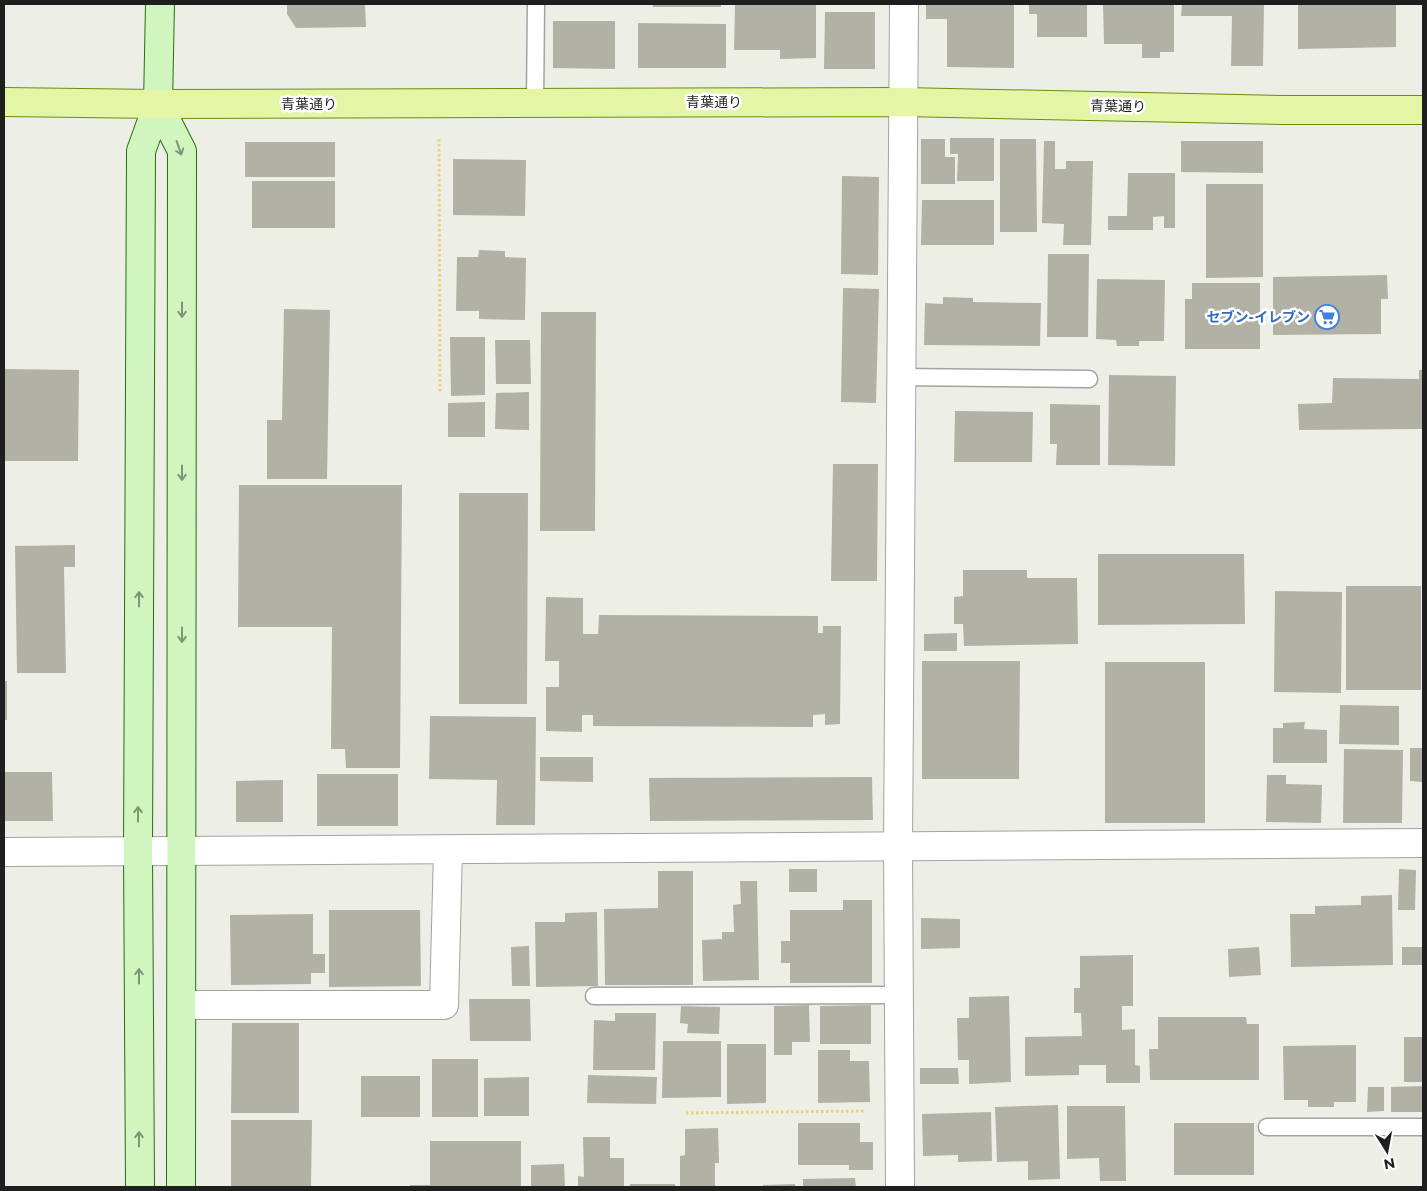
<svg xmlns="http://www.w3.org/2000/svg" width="1427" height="1191" font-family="Montserrat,'Noto Sans JP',sans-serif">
<rect width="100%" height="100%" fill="#edefe7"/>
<g fill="#b1b1a5">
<polygon points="287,4 365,4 366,27 296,28 287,14"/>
<rect x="653" y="4" width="68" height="3"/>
<polygon points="735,4 816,4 816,58 780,59 780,50 734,50"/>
<polygon points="926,4 1014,4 1014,68 947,67 947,19 926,19"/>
<polygon points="1029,4 1087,4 1087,37 1037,37 1037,14 1029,14"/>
<polygon points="1103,4 1174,4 1174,52 1160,52 1160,58 1142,58 1142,44 1104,44"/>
<polygon points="1182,4 1264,4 1263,66 1231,66 1232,16 1181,16"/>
<polygon points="1298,4 1396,4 1396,47 1298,49"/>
<polygon points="825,12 875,12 875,69 824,69"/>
<polygon points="553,21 615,21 615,69 553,68"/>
<polygon points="638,23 726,24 726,68 638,68"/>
<polygon points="950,138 994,138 994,181 957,181 958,154 950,154"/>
<polygon points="921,139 945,139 945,157 955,157 955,184 921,184"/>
<polygon points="1000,139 1036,139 1037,232 1000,232"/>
<polygon points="1044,141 1055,141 1055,169 1066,169 1066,161 1093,161 1091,245 1063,245 1064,224 1042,223"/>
<polygon points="1181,141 1263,141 1263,173 1181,172"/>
<rect x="245" y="142" width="90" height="35"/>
<polygon points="453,159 526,160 525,216 453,215"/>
<polygon points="1128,173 1175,173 1175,228 1164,228 1164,216 1153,217 1153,230 1108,230 1108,216 1127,216"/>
<polygon points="842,176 879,177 878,275 841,274"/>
<rect x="252" y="181" width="83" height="47"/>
<polygon points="1206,184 1263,184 1263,277 1206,278"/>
<polygon points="922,200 994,200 994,245 921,245"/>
<polygon points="479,250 505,251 505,257 526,258 525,320 479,319 479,311 456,311 457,257 478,257"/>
<polygon points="1048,254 1089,254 1088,337 1047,337"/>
<polygon points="1387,275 1388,299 1381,299 1381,334 1273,335 1273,277"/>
<polygon points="1097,279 1165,280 1164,341 1139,341 1139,346 1117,346 1116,340 1096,339"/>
<polygon points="1192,283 1260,283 1260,349 1185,349 1185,299 1192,299"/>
<polygon points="843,288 879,289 876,403 841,402"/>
<polygon points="943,297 973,298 973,302 1041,303 1040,346 924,345 925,303 943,304"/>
<polygon points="284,309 330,310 327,479 267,479 267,420 282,420"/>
<polygon points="541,312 596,312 595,531 540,531"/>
<polygon points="450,337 485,337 485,395 451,396"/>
<polygon points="495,340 530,340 531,384 496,384"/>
<polygon points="4,369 79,370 78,461 4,461"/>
<polygon points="1419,370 1423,370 1423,429 1299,430 1298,404 1332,403 1333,378 1419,379"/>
<polygon points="1109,375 1176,376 1175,466 1108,465"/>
<polygon points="529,392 529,430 495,429 496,393"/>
<polygon points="485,402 485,437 448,437 448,403"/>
<polygon points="1050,404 1100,405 1100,465 1056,465 1057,444 1050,444"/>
<polygon points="955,411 1033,412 1032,462 954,462"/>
<polygon points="833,464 878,464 877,581 831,581"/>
<polygon points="239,485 402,485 400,768 346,768 345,749 331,749 332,627 238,627"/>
<polygon points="459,493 528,493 527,704 459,704"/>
<polygon points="75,545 75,567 64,567 66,673 17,673 15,546"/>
<polygon points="1098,554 1244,554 1245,624 1098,625"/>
<polygon points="963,570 1027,570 1027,578 1077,578 1078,644 964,646 963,624 954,624 954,597 963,596"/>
<rect x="1346" y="586" width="75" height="104"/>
<polygon points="1275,591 1342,592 1341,693 1274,692"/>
<polygon points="546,597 583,598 583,634 598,634 599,615 818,616 818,633 823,633 823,626 841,626 840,724 825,725 825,714 813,715 813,727 593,726 593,715 582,715 582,732 546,731 546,687 559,687 559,661 545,661"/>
<polygon points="957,633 957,651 924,651 924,634"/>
<polygon points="922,661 1020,661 1019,779 922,779"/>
<rect x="1105" y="662" width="100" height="161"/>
<rect x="4" y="681" width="3" height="39"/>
<polygon points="1340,705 1399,706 1399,745 1339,744"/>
<polygon points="430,716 536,717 535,825 496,825 497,780 429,779"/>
<polygon points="1305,722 1304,729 1327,730 1327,763 1273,763 1273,728 1283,728 1283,723"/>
<polygon points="1410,748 1423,748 1423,782 1410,781"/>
<polygon points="1344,749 1403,750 1402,823 1343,823"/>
<polygon points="540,757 593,757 593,782 540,781"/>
<polygon points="4,772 52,772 53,821 4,821"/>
<rect x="317" y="774" width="81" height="52"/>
<polygon points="1267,775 1286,775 1286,784 1322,785 1321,823 1266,822"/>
<polygon points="872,777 873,820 650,821 649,778"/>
<polygon points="283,780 283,822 236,822 236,781"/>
<rect x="789" y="869" width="28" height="23"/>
<polygon points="1399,869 1416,870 1415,910 1398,910"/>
<polygon points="658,871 693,871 693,985 605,985 604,909 658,908"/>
<polygon points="740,881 757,881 759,980 703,981 702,940 722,939 722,932 734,932 733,905 741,904"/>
<polygon points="1392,895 1393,965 1291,967 1290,914 1315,914 1315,906 1361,905 1361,896"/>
<polygon points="843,900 872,900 872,983 790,983 790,963 781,963 781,941 790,941 790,910 843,910"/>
<polygon points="329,910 420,910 421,986 329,987"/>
<polygon points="597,912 598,986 536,987 535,922 565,922 565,913"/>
<polygon points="313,914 313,954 325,954 325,973 311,973 311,984 231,985 230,915"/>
<polygon points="921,918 960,919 960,948 921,949"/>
<polygon points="529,946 530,986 512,986 511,947"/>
<polygon points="1259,947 1261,975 1229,977 1228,949"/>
<rect x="1402" y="947" width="21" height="18"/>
<polygon points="1133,955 1133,1006 1122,1006 1122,1030 1135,1029 1135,1065 1140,1066 1140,1083 1106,1083 1106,1065 1079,1065 1079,1075 1025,1076 1025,1037 1082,1036 1081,1013 1074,1013 1074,988 1080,988 1080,956"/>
<polygon points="1009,996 1011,1082 969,1084 969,1060 958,1060 957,1018 969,1018 969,997"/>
<polygon points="469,999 530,999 531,1041 470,1041"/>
<polygon points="809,1005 810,1042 792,1042 792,1055 774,1055 774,1006"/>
<polygon points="871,1005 871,1044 820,1044 820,1006"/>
<polygon points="681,1006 720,1007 719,1034 687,1033 688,1024 680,1023"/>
<polygon points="615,1013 656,1013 655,1070 593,1070 594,1020 615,1021"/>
<polygon points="1158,1017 1246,1017 1247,1024 1259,1024 1259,1080 1150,1080 1149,1049 1158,1049"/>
<polygon points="232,1023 299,1023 299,1113 231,1113"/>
<rect x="1404" y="1037" width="19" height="45"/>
<polygon points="663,1041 721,1041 721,1097 662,1098"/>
<polygon points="727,1044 766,1044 766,1103 727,1104"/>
<polygon points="1356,1045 1356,1102 1334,1102 1334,1107 1308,1107 1308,1100 1284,1100 1283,1046"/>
<polygon points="818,1050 850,1050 850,1061 869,1061 870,1102 818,1103"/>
<rect x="432" y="1059" width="46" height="58"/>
<polygon points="920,1068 958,1068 959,1084 920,1084"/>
<polygon points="588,1075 657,1077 656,1104 587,1103"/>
<rect x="361" y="1076" width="59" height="41"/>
<polygon points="529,1077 529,1116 484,1116 484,1078"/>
<polygon points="1423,1086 1423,1112 1391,1112 1391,1087"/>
<polygon points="1368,1087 1384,1087 1384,1111 1367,1112"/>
<polygon points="1058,1105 1060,1179 1028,1180 1028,1161 997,1162 995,1107"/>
<polygon points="1067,1106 1125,1106 1126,1181 1100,1181 1099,1158 1067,1159"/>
<polygon points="991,1112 992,1161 958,1162 958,1155 923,1156 922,1114"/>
<polygon points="231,1120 312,1120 311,1187 231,1187"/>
<polygon points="798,1123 860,1123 860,1142 873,1142 873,1170 849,1170 849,1165 798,1165"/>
<rect x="1174" y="1123" width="80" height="52"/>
<polygon points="718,1128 719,1163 715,1163 715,1187 680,1187 680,1156 685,1155 685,1129"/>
<polygon points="583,1137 610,1137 610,1158 624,1158 624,1187 578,1187 578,1176 584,1177"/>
<polygon points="430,1141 521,1141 521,1187 410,1187 410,1185 430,1185"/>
<polygon points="564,1164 565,1187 531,1187 531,1165"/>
<polygon points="855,1178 856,1187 803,1187 803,1179"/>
<rect x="630" y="1184" width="45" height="3"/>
<polygon points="795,1184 795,1187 763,1187 763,1185"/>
</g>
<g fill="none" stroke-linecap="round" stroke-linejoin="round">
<defs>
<g id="lane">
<polyline points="535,103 536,4"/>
<polyline points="901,377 1089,379"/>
<polyline points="594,996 899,995"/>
<polyline points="1267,1127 1423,1127"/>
</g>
<g id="street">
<polyline points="4,852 1423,843"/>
<polyline points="182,1005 444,1005 448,850"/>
<polyline points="900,1187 898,846 904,4"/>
</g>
<g id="secondary">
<polyline points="158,104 182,151 181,1187"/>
<polyline points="140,1187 138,851 141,151 158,104 160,4"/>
</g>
<polyline id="primary" points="4,102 158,104 903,102 1284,110 1423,110"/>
</defs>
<use href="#lane" stroke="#a3a3a3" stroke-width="19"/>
<use href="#street" stroke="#a3a3a3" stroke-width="30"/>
<use href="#secondary" stroke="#276f0e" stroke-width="30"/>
<use href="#primary" stroke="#688f0c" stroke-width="30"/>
<g stroke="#efcf78" stroke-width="3" stroke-dasharray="2.5 2.5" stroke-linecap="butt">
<polyline points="439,139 440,393"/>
<polyline points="686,1113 864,1111"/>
</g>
<use href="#lane" stroke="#fff" stroke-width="16"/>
<use href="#street" stroke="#fff" stroke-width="28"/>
<use href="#secondary" stroke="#d0f5bf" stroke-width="28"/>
<use href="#primary" stroke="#e5f5a6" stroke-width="28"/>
</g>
<defs><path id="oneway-shaft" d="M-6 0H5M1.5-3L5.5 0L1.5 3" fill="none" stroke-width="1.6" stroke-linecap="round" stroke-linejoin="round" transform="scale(1.25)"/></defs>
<g stroke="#809577">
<use href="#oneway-shaft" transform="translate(179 148) rotate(71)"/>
<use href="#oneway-shaft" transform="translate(182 310) rotate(90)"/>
<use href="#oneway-shaft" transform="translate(182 473) rotate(90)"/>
<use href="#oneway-shaft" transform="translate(139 599) rotate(-90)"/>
<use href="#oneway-shaft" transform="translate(182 635) rotate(90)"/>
<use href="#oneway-shaft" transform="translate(138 814) rotate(-90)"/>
<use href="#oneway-shaft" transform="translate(139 976) rotate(-90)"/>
<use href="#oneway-shaft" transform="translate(139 1139) rotate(-90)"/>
</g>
<defs>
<symbol id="supermarket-ring" viewBox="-11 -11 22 22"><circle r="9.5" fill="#fff" stroke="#3f7fe0" stroke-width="1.5"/><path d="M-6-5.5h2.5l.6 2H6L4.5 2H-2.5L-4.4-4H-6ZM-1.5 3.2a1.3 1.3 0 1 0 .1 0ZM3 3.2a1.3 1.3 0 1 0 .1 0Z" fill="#3f7fe0"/></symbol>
</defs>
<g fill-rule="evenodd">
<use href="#supermarket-ring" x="1313" y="303" width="28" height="28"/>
</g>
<g text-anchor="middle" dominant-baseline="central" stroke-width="5" stroke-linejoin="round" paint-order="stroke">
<g font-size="14" fill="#1f1f1f" stroke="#fff">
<text x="714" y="102">青葉通り</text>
<text x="309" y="104">青葉通り</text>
<text transform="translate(1118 106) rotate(1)">青葉通り</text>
</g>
<g font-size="14" font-weight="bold" fill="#366cbe" stroke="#fff" text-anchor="end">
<text x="1310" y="317">セブン-イレブン</text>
</g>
</g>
<rect width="1427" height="1191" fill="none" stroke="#1f1f1f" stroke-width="10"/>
<g transform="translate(1387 1151) rotate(169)" stroke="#ffffff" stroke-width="4" paint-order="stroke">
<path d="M0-4L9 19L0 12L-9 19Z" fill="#1f1f1f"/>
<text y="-8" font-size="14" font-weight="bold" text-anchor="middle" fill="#1f1f1f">N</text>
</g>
</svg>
